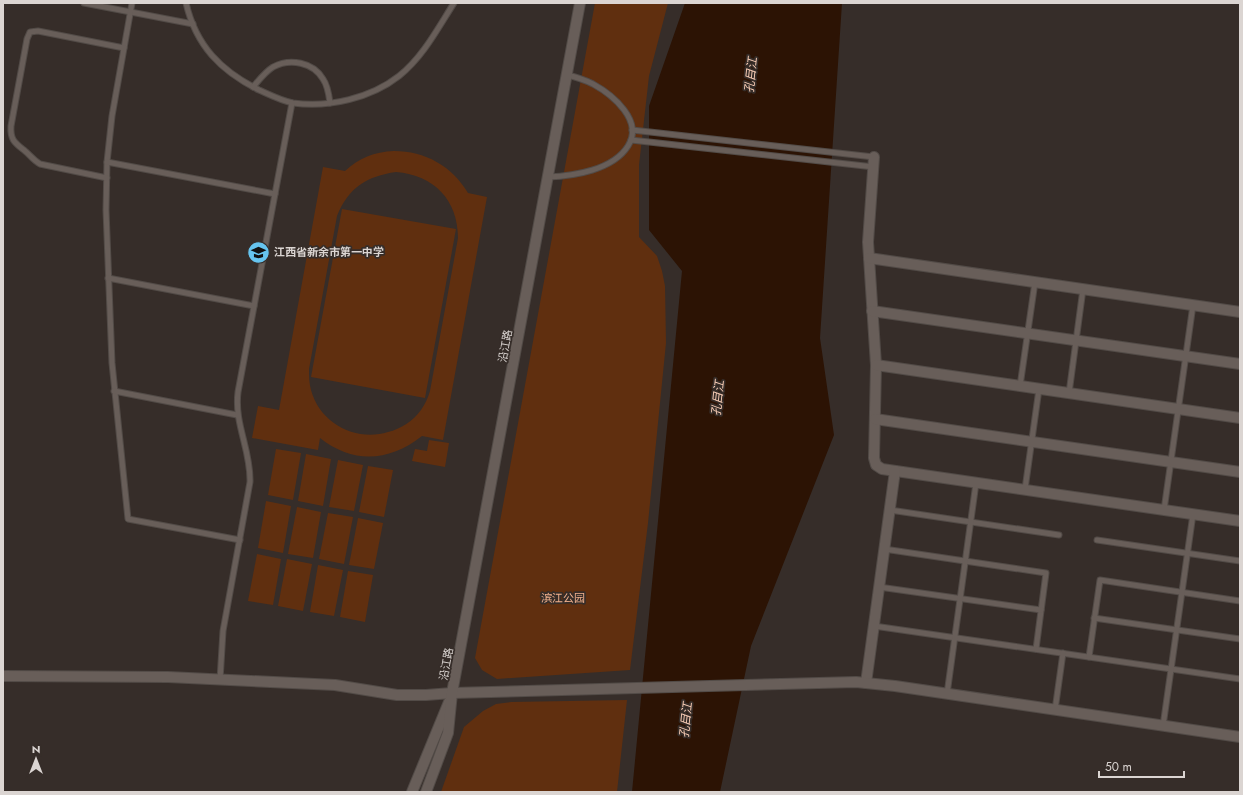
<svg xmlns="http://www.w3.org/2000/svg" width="1243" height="795" font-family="Jost,'Noto Sans SC',sans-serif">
<rect width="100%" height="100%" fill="#362d29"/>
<g fill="#602f0f" fill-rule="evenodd">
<polygon points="595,3 668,3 649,76 639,165 639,237 657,256 662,271 665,286 666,343 648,523 630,670 497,679 482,670 475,658"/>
<path d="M394 151C425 151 452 166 468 193L487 197 443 440 422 436C389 462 353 464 320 438L318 450 252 438 258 406 279 410 323 167 345 171C359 158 374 152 394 151ZM396 172C434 175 458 200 458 238L430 391C428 398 425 404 421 410 413 421 401 429 388 432 357 442 320 424 311 390 309 383 309 376 309 369L337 216C348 188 367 176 396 172Z"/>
<polygon points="342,209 456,229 425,398 311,377"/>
<polygon points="429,440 449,443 445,467 412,461 415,449 427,451"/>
<polygon points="276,449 301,453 293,500 268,495"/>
<polygon points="306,454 331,459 323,506 298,501"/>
<polygon points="338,460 363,465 354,511 329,507"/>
<polygon points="368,466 393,470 384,517 359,512"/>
<polygon points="266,501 291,506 283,553 258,548"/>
<polygon points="297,507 321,512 313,558 288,554"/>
<polygon points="328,513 353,517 344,564 319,559"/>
<polygon points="358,518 383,523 374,569 349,565"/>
<polygon points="257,554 281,559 273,605 248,601"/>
<polygon points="287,559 312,564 303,611 278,606"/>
<polygon points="318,565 343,570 334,616 310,612"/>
<polygon points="348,571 373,575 365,622 340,617"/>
<polygon points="627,700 617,792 441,792 464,727 483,711 496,704 511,702"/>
</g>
<polygon fill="#2c1304" points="685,3 842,3 820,338 834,435 751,646 720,792 632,792 682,271 649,230 649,106"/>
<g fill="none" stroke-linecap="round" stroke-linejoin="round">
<defs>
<g id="lane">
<polyline points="84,3 193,24"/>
<polyline points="132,3 112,116 107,162 106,210 112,363 128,519 240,540"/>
<path d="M186 3C196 46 221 71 259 90 270 95 282 101 293 103 329 108 371 98 399 76 423 57 438 28 454 3"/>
<path d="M253 87C259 80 265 72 273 67 290 58 313 62 323 79 328 86 329 95 330 103"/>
<polyline points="632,130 874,157"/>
<polyline points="631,140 874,167"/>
<polyline points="107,162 275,194"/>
<path d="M548 177C574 176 613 170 628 146 644 121 613 95 593 84 585 80 576 77 567 75"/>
<path d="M107 178 40 164C33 160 30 155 25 151 15 143 10 140 11 126L27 39 30 32 38 31 124 48"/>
<polyline points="108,278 254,306"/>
<polyline points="1020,386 1035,282"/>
<polyline points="114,391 237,415"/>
<polyline points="1069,393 1083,289"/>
<polyline points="1025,489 1039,389"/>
<polyline points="890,510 1059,535"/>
<polyline points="1164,510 1193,305"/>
<polyline points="1097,540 1240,561"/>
<polyline points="884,549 1046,573 1036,649"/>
<polyline points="879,587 1041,610"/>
<polyline points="1094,618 1240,639"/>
<polyline points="874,626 1240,679"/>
<polyline points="1089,657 1100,580 1240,601"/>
<path d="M220 680 223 631 250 482C251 450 234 424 238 392L292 103"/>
<polyline points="947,694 976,483"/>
<polyline points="1055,710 1063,653"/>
<polyline points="1163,726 1193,514"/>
</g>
<g id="street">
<polyline points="874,157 868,242 876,365 874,458 876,465 882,469 1240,521"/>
<polyline points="869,258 1240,312"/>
<polyline points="872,311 1240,364"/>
<polyline points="876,365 1240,418"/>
<polyline points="875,419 1240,472"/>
<polyline points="866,683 895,471"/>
</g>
<g id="secondary">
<polyline points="3,676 168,677 335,685 397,695 426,695 452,693 856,682 895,686 1240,737"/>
<polyline points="412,792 449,702"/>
<polyline points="426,792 448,733 452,693 580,3"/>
</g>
</defs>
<use href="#lane" stroke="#524b47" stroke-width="7"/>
<use href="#street" stroke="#524b47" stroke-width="12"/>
<use href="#secondary" stroke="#524b47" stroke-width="12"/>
<use href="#lane" stroke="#685e59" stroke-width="5"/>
<use href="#street" stroke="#685e59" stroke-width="10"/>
<use href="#secondary" stroke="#685e59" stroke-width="10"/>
</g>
<defs>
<symbol id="school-disc" viewBox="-11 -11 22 22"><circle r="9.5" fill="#66c4ef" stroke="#362d29"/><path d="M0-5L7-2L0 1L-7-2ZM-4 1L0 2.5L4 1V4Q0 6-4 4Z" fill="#111"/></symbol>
</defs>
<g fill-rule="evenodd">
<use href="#school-disc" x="246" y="240" width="25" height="25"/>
</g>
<g text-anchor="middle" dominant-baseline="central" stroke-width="3.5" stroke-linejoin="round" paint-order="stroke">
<g font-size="11" font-weight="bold" fill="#dbd5d2" stroke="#362d29" text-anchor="start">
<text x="274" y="252">江西省新余市第一中学</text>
</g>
<g font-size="11" fill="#dbd5d2" stroke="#362d29">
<text transform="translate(505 346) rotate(-80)">沿江路</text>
<text transform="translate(446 664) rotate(-80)">沿江路</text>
</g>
<g font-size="11" fill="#f2b18d" stroke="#362d29">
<text x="563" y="598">滨江公园</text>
</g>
<g font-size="12" font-style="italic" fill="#fdd0b8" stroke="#362d29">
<text transform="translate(751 75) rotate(-84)">孔目江</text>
<text transform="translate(718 398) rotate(-84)">孔目江</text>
<text transform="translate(686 720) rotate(-84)">孔目江</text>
</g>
</g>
<rect width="1243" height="795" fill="none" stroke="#dbd5d2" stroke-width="8"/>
<g transform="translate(36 759)" stroke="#362d29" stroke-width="3" paint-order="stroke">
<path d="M0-3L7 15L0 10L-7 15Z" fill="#dbd5d2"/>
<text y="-6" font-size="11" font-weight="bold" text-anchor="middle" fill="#dbd5d2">N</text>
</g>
<path d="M1099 771v6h85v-6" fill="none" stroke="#dbd5d2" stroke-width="2"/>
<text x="1105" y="771" font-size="12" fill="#dbd5d2" stroke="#362d29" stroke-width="3" paint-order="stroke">50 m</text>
</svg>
